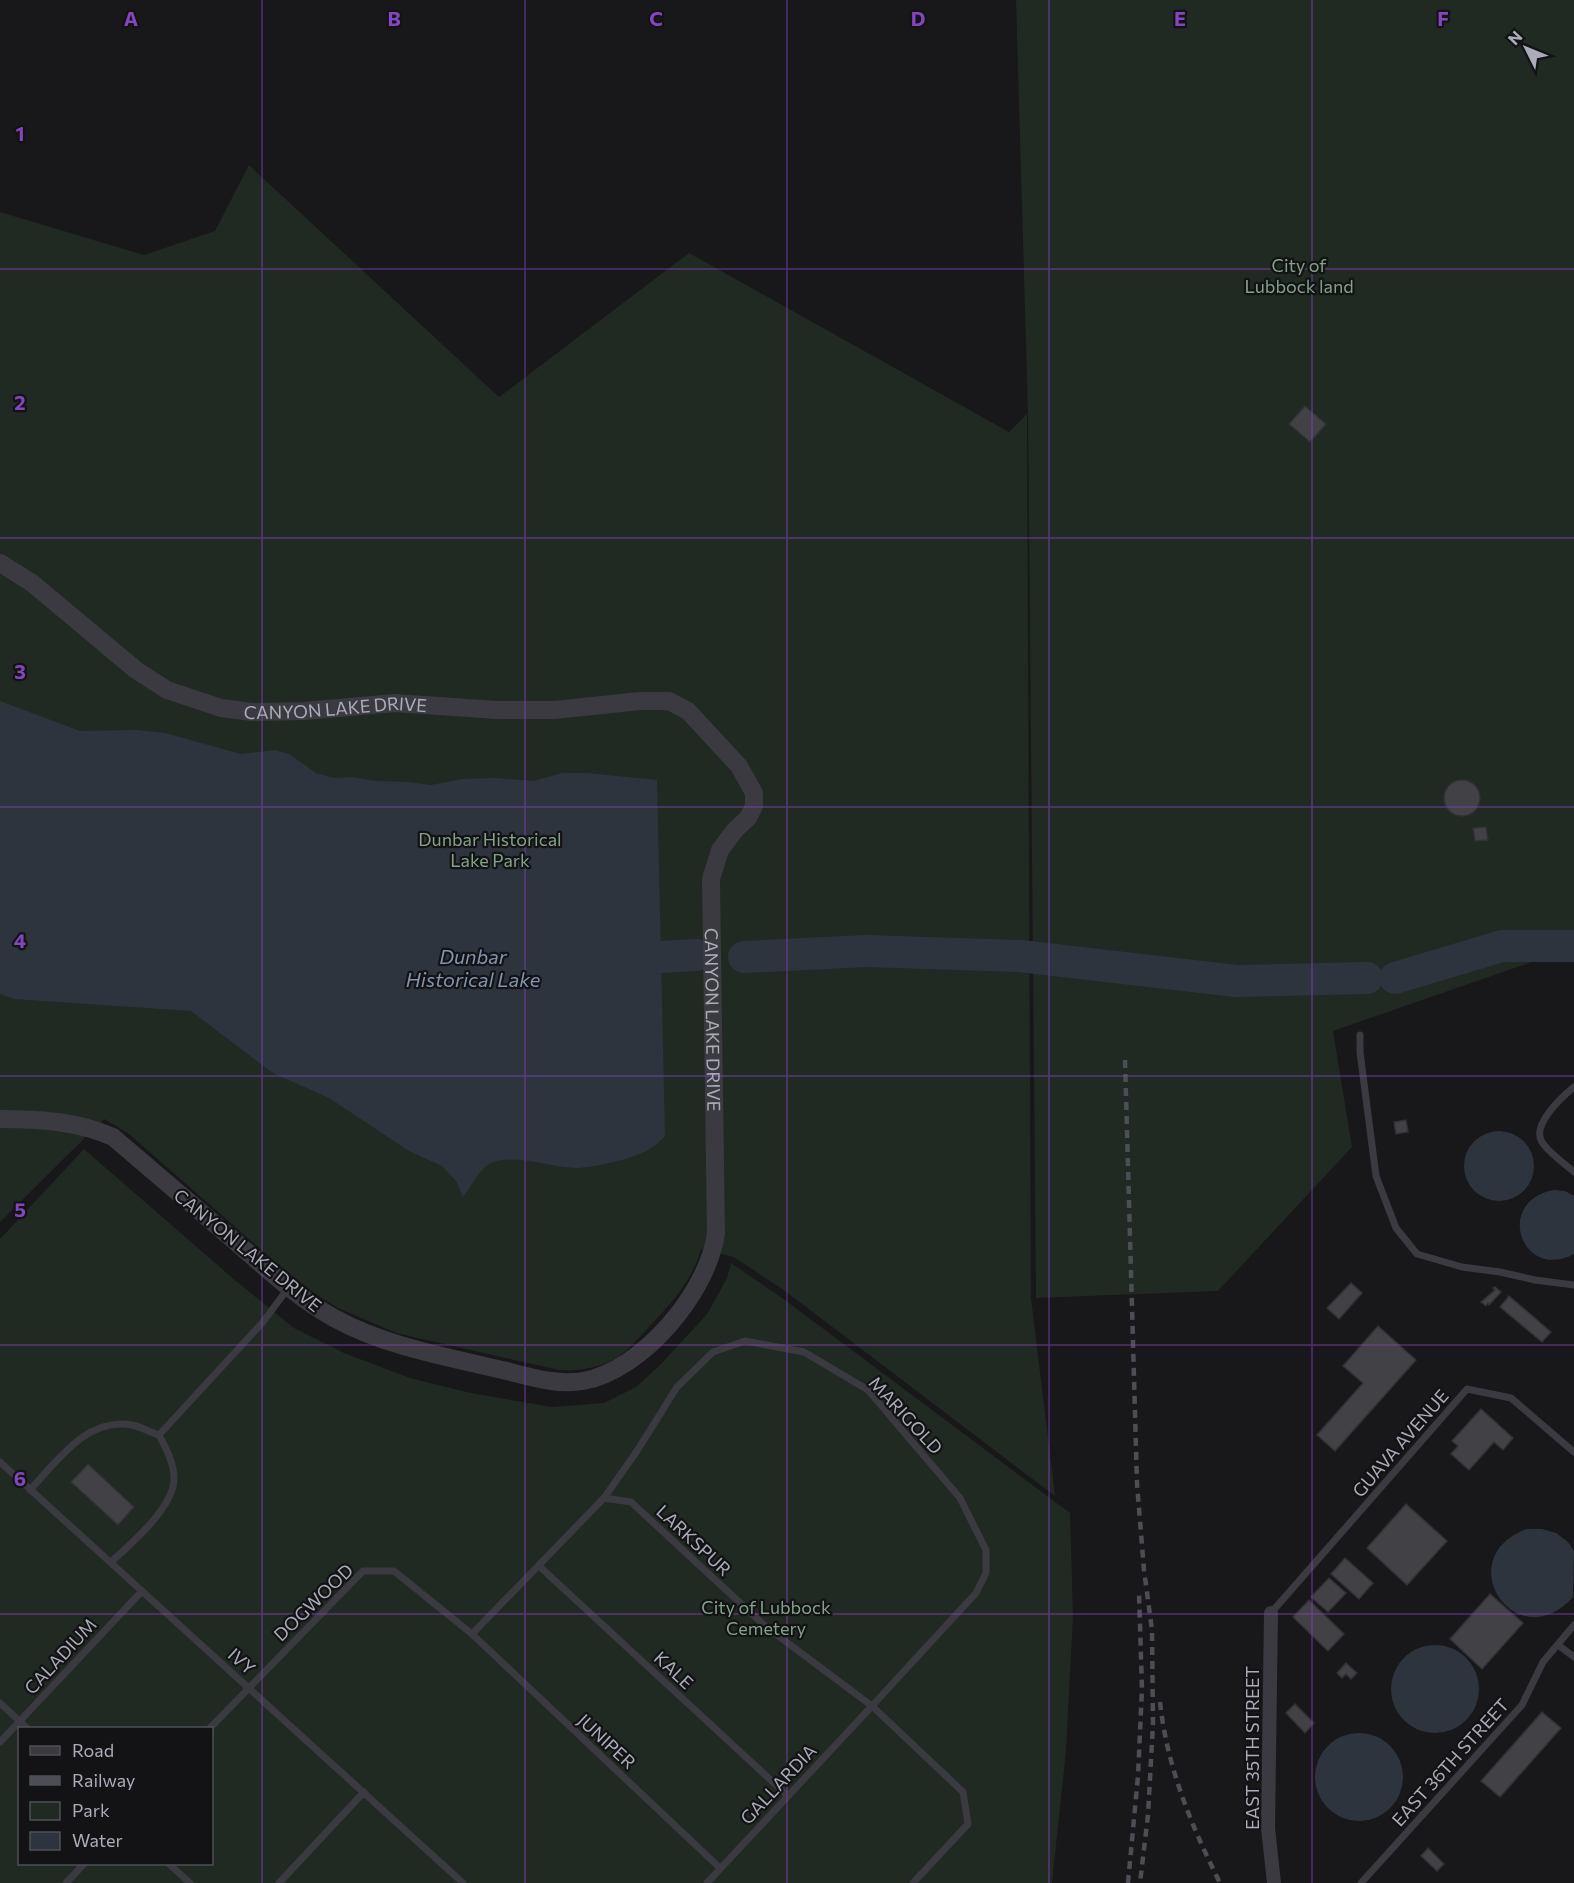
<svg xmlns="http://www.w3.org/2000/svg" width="1574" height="1883" font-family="Commissioner,sans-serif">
<rect width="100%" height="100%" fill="#181719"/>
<g fill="#212923" fill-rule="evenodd">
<polygon points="1016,0 1574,0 1574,959 1555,954 1333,1031 1352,1147 1218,1291 1036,1298 1028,413"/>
<path d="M249 165 499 397 689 253 1009 432 1027 414 1031 1298 1055 1496 785 1291 734 1257 701 1249C692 1282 670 1305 647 1329 636 1341 624 1355 609 1362 592 1369 576 1371 559 1370L396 1333 338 1308 314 1293 274 1261 129 1134 104 1119 0 1222V212L144 255 215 231Z"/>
<path d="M84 1149 236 1281 294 1328 344 1353 410 1378 471 1393 552 1407 604 1403 636 1387 660 1365 707 1314 727 1278 731 1263 785 1300 1070 1513 1073 1616 1066 1751 1052 1883H0V1239ZM20 1728H212V1864H20Z"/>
</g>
<g fill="#2e343d">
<path d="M0 701 80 731 136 730 165 733 241 754 275 750 289 754 316 773 334 778 352 777 375 781 408 782 431 785 462 779 495 778 534 781 562 773H587L657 780 665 1136C661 1140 656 1145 651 1148 639 1158 592 1168 576 1168 552 1168 512 1152 489 1164 478 1171 471 1187 463 1197L456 1181 442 1166 409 1151 329 1098 273 1073 191 1011 14 999 0 994Z"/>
<circle cx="1499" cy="1166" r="35"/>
<path d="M1554 1190 1565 1191 1574 1196V1254C1522 1282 1493 1201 1554 1190Z"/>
<path d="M1527 1529H1542L1556 1533 1568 1542 1574 1551 1573 1597C1516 1660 1448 1558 1527 1529Z"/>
<circle cx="1435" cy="1689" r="44"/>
<circle cx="1359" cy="1777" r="44"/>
</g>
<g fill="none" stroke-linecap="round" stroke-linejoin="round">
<g stroke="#2e343d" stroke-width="32">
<polyline points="744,957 867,951 1020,956 1236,981 1367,978"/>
<polyline points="617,964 660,957 696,955"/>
<polyline points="1395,978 1502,946 1574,946"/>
</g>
</g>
<g fill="#424146" stroke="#323135" stroke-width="1.5">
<polygon points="1305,406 1326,424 1310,442 1289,424"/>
<circle cx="1462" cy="798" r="18"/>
<polygon points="1486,827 1488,840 1475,841 1473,828"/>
<polygon points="1406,1120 1408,1132 1396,1134 1394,1122"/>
<polygon points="1351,1283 1362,1293 1339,1319 1327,1308"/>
<polygon points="1495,1287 1501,1292 1489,1305 1488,1303 1486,1306 1481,1302 1495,1290 1493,1288"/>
<polygon points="1509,1296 1551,1332 1542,1342 1500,1307"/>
<polygon points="1378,1326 1416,1360 1335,1451 1317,1435 1363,1383 1343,1366"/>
<polygon points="1481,1409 1513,1438 1503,1450 1494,1442 1469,1470 1451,1454 1458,1446 1452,1441"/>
<polygon points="88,1464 134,1507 118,1525 71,1482"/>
<polygon points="1406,1504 1447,1541 1407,1585 1367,1548"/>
<polygon points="1345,1558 1373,1583 1359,1599 1331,1574"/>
<polygon points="1329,1578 1346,1593 1328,1612 1311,1597"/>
<polygon points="1490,1594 1523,1623 1482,1669 1450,1639"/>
<polygon points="1309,1600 1344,1634 1328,1651 1293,1617"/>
<polygon points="1346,1663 1357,1673 1351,1679 1346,1674 1342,1678 1337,1673"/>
<polygon points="1295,1704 1314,1723 1305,1733 1286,1713"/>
<polygon points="1542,1712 1561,1728 1500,1797 1481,1781"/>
<polygon points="1428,1848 1444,1864 1437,1871 1421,1856"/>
</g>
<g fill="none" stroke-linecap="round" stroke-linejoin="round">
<g stroke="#3a3a40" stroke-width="7">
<polyline points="1360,1035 1360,1052 1376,1176 1396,1228 1417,1254 1462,1267 1500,1272 1535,1280 1574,1285"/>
<path d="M1574 1087C1562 1097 1531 1125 1542 1142 1548 1152 1565 1164 1574 1172"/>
<polyline points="0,1462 463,1883"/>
<path d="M30 1490C58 1460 87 1417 132 1425 141 1427 150 1432 159 1435L263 1322 289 1287"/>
<polyline points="604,1498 631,1502 765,1626 872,1706 707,1883"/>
<path d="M111 1562C130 1545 174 1507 174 1479 174 1462 166 1449 159 1435"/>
<polyline points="539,1566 788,1796"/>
<polyline points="1271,1613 1467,1389 1511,1398 1574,1452"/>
<polyline points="472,1634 720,1868"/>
<polyline points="1558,1645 1574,1657"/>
<polyline points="0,1703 27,1728"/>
<polyline points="210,1728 363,1571 394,1571 472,1634 604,1498 637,1451 677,1387 713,1352 745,1341 804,1352 868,1390 960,1498 986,1550 986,1573 976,1593 872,1706 963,1792 968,1824 913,1883"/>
<polyline points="0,1742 142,1591"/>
<polyline points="169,1864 190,1883"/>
<polyline points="66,1883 84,1864"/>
<polyline points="279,1883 364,1792"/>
<polyline points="1361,1883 1522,1705 1543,1662 1574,1625"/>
</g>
<polyline stroke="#3a3a40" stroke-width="14" points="1271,1613 1268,1828 1274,1883"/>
<path stroke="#3a3a40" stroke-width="18" id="s1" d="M0 563 32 583 136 670 167 690 221 708 252 712 304 711 395 703 497 710H554L640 701H669L688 711 739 766 754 793V806L748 818 735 830 720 850 711 879 716 1234C707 1293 643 1370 583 1381 555 1386 525 1375 498 1369 442 1356 385 1346 334 1318 298 1298 268 1270 237 1243 196 1208 154 1172 113 1137 77 1121 39 1119 0 1119"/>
<g stroke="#4d4e55" stroke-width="4.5" stroke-dasharray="8 6" stroke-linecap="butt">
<polyline points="1125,1060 1137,1484 1144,1570 1152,1630 1153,1724 1148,1815 1140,1883"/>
<path d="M1160 1702C1167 1767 1191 1825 1220 1883"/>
<polyline points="1128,1883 1138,1776 1142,1689 1139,1593"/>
</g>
</g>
<path fill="none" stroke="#8446be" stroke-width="1.5" stroke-opacity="0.55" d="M262 0V1883M525 0V1883M787 0V1883M1049 0V1883M1312 0V1883M0 269H1574M0 538H1574M0 807H1574M0 1076H1574M0 1345H1574M0 1614H1574"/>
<g text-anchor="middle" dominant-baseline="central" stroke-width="4.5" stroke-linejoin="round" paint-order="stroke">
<g font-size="18" fill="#82a389" stroke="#131214">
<text x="1299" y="265">City of<tspan x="1299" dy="21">Lubbock land</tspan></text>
<text x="490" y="839">Dunbar Historical<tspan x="490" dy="21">Lake Park</tspan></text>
<text x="766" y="1607">City of Lubbock<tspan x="766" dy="21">Cemetery</tspan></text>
</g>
<g font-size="18" fill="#aaacb9" stroke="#131214">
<text stroke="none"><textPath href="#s1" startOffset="382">CANYON LAKE DRIVE</textPath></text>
<text stroke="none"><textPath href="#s1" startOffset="1084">CANYON LAKE DRIVE</textPath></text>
<text transform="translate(248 1250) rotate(39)">CANYON LAKE DRIVE</text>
<text transform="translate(906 1415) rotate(47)">MARIGOLD</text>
<text transform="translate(1400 1443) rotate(-49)">GUAVA AVENUE</text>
<text transform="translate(694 1540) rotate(43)">LARKSPUR</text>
<text transform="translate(313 1602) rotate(-44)">DOGWOOD</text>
<text transform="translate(60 1656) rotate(-47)">CALADIUM</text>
<text transform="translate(242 1661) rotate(42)">IVY</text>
<text transform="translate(674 1670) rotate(43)">KALE</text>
<text transform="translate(607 1741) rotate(43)">JUNIPER</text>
<text transform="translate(1252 1748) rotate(-90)">EAST 35TH STREET</text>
<text transform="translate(1450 1762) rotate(-48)">EAST 36TH STREET</text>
<text transform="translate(778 1784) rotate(-47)">GALLARDIA</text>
</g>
<g font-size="20" font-style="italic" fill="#8294b2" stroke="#131214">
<text x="473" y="956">Dunbar<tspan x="473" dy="23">Historical Lake</tspan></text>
</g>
</g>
<g font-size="20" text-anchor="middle" font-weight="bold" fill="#8446be" stroke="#131214" stroke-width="4.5" stroke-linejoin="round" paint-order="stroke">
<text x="131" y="26">A</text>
<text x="394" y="26">B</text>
<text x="656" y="26">C</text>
<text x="918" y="26">D</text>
<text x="1180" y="26">E</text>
<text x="1443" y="26">F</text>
<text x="20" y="141">1</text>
<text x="20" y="410">2</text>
<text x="20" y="679">3</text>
<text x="20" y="948">4</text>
<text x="20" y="1217">5</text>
<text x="20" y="1486">6</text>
</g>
<rect x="18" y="1727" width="195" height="138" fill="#131214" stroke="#4f5056" stroke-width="1.5"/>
<rect x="30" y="1746" width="30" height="9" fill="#3a3a40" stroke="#4f5056" stroke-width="1.5"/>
<text x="72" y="1757" font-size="18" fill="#aaacb9">Road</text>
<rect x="30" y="1776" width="30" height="9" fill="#4d4e55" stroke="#4f5056" stroke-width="1.5"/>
<text x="72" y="1787" font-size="18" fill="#aaacb9">Railway</text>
<rect x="30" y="1802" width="30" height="18" fill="#212923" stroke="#4f5056" stroke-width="1.5"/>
<text x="72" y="1817" font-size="18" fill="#aaacb9">Park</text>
<rect x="30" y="1832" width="30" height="18" fill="#2e343d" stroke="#4f5056" stroke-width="1.5"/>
<text x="72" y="1847" font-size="18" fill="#aaacb9">Water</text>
<g transform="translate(1526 48) rotate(313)" stroke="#131214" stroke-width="4.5" paint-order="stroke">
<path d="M0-4.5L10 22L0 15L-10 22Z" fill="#aaacb9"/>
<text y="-9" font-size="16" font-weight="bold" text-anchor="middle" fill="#aaacb9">N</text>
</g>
</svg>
